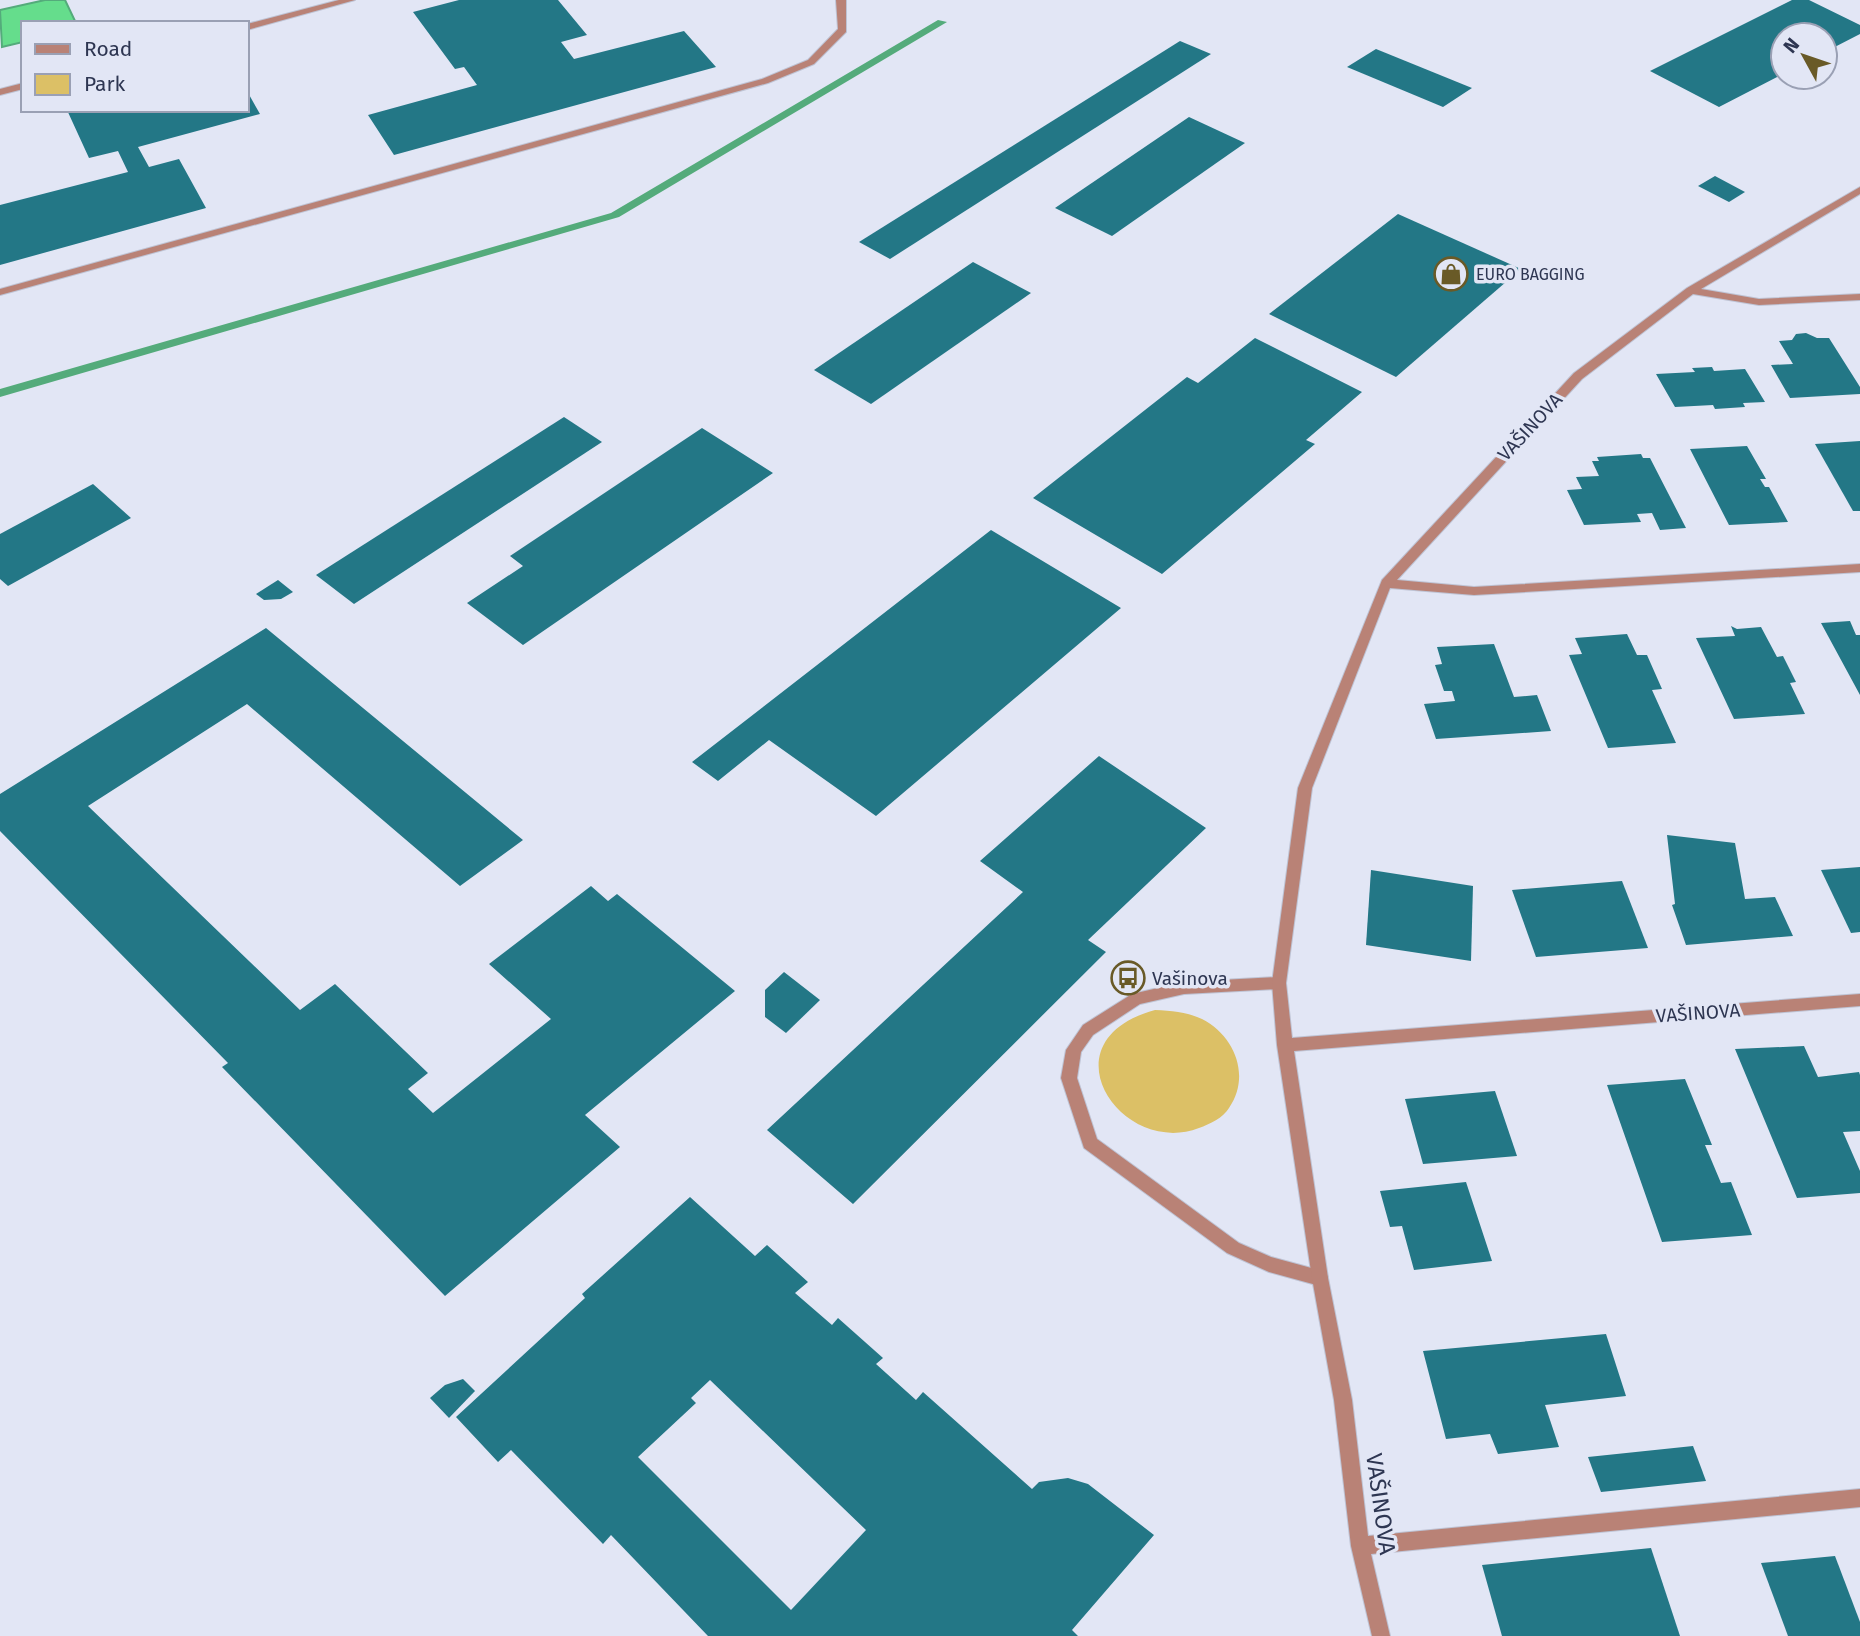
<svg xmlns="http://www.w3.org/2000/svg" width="1860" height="1636" font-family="'Fira Sans',sans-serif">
<rect width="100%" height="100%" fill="#e2e6f5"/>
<path fill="#dcc066" d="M1155 1010C1172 1011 1187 1012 1202 1019 1235 1036 1251 1076 1229 1108 1223 1118 1210 1124 1199 1128 1121 1158 1042 1041 1155 1010Z"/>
<polygon fill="#65dd8c" stroke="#54ab7b" stroke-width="2" points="45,0 65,0 76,23 23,23 23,42 2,47 0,10"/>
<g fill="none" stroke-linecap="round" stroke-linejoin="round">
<polygon fill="#54ab7b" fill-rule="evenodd" points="938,20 947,22 619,217 0,397 0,389 611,213"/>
</g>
<g fill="#237786" fill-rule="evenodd">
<polygon points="459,0 558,0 587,35 561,42 574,59 684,31 716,67 394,155 368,115 477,85 464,67 455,69 413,12"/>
<polygon points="1792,0 1809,0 1860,25 1860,34 1825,52 1825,35 1783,35 1783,74 1719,107 1650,71"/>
<polygon points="1180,41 1211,54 890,259 859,242"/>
<polygon points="1376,49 1472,88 1443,107 1347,67"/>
<polygon points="247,91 260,114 138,147 149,167 179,159 206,208 0,265 0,205 128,172 118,151 89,158 67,110 247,110"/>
<polygon points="1189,117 1245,143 1112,236 1055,208"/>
<polygon points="1715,176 1745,192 1729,202 1698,186"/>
<polygon points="1398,214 1521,269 1396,377 1269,314"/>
<polygon points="973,262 1031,293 871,404 814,370"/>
<polygon points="1806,333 1817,338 1829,338 1860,387 1860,394 1790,398 1771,365 1793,364 1779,341 1792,340 1796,334"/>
<polygon points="1255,338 1362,392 1306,440 1315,444 1162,574 1033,498 1187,377 1198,383"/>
<polygon points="1712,367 1714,371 1745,369 1765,402 1743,403 1745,407 1715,409 1713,405 1675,407 1656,374 1695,372 1692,368"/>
<polygon points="564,417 602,442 354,604 316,575"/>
<polygon points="702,428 773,473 523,645 467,603 523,566 510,556"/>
<polygon points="1860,441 1860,511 1853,511 1815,444"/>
<polygon points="1747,446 1766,479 1760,479 1765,487 1769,487 1788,522 1729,525 1690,449"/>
<polygon points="1641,454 1643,458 1650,458 1686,528 1660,530 1652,513 1637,514 1641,522 1584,525 1567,490 1582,489 1576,477 1599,476 1592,461 1599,461 1597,457"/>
<polygon points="93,484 131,518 8,586 0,579 0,534"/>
<polygon points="991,530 1121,608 876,816 769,740 718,781 692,762"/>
<polygon points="278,580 293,592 281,599 264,600 256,594"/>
<polygon points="1850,621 1856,635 1860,635 1860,695 1821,623"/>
<polygon points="1731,626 1737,629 1761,627 1777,657 1783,656 1796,682 1790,683 1805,714 1734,719 1696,638 1735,636"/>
<polygon points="266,628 523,840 460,886 247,704 88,806 300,1010 335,984 428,1073 408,1089 433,1113 551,1019 489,964 591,886 608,901 617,894 735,991 585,1115 620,1147 445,1296 222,1067 228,1063 0,831 0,794"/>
<polygon points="1627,634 1637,655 1647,655 1662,689 1652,690 1676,743 1608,748 1569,655 1582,654 1575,638"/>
<polygon points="1494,644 1514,697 1537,695 1551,731 1436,739 1424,704 1455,701 1452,691 1444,691 1435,665 1442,664 1437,647"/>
<polygon points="1099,756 1206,828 1088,940 1106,952 853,1204 767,1130 1023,892 980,861"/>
<polygon points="1667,835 1735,843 1745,899 1775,897 1793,936 1686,945 1672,905 1675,904"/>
<polygon points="1860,867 1860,932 1851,933 1821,870"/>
<polygon points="1371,870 1473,886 1471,961 1366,945"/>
<polygon points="1622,881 1648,948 1536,957 1512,890"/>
<polygon points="784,972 820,1000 786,1033 765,1017 765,990"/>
<polygon points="1804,1046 1818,1077 1859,1072 1860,1075 1860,1131 1843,1132 1860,1171 1860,1193 1797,1198 1735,1049"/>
<polygon points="1685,1079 1712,1145 1705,1145 1721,1183 1731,1182 1752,1235 1662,1242 1607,1085"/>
<polygon points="1495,1091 1517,1156 1423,1164 1405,1099"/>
<polygon points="1466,1182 1492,1261 1414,1270 1402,1226 1390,1227 1380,1191"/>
<path d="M690 1197 755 1256 767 1245 808 1282 795 1293 832 1325 838 1318 883 1358 876 1364 916 1400 923 1392 1032 1489 1039 1482 1068 1478 1088 1484 1154 1535 1072 1630 1078 1636H708L611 1535 603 1544 511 1450 498 1462 456 1417 585 1298 582 1294ZM710 1380 866 1530 791 1610 638 1457 696 1403 691 1398Z"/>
<polygon points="1606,1334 1626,1396 1545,1405 1559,1447 1498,1454 1490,1434 1446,1439 1423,1351"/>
<polygon points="463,1379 475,1391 449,1418 430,1398 445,1385"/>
<polygon points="1693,1446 1706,1481 1601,1492 1588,1457"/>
<polygon points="1651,1548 1680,1636 1502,1636 1482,1565"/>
<polygon points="1835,1556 1860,1622 1860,1636 1788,1636 1761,1563"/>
</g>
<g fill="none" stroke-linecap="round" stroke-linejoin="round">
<defs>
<g id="lane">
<polygon points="339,0 355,0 247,30 247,24"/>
<polygon points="836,0 846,0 846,32 814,64 768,83 0,295 0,289 762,79 808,60 838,29"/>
<polygon points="23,83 23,89 0,95 0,89"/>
<polygon points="1279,977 1284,979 1286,983 1284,987 1279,989 1184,994 1140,1004 1093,1035 1081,1052 1077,1078 1097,1139 1239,1243 1271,1257 1326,1272 1328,1278 1326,1284 1320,1286 1269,1272 1227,1253 1084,1148 1061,1078 1066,1050 1083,1025 1132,994 1184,982"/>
</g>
<polygon id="street" points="1860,187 1860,194 1701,289 1759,299 1860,294 1860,300 1759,305 1693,294 1582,379 1397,580 1474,587 1860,564 1860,572 1474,595 1390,588 1312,788 1286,983 1292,1038 1860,994 1860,1006 1294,1051 1328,1278 1352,1400 1368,1536 1860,1489 1860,1507 1371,1554 1390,1636 1372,1636 1351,1546 1334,1400 1312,1278 1277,1045 1272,983 1298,788 1382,580 1574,373 1687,288"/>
</defs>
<use href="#lane" stroke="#bec3d4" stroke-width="2"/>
<use href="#street" stroke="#bec3d4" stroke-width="2"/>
<use href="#lane" fill="#b98276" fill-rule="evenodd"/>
<use href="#street" fill="#b98276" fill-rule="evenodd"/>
</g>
<defs>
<symbol id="shop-ring" viewBox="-11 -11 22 22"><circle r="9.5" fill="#e2e6f5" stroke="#695a27" stroke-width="1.5"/><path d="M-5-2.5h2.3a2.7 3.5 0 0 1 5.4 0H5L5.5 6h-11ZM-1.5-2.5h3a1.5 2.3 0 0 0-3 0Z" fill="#695a27"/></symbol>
<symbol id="bus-ring" viewBox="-11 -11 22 22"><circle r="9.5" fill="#e2e6f5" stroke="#695a27" stroke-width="1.5"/><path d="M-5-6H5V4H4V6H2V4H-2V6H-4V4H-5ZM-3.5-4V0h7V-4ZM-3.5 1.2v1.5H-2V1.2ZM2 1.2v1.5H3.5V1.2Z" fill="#695a27"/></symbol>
</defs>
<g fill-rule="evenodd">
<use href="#shop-ring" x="1432" y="255" width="38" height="38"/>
<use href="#bus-ring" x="1109" y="959" width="38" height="38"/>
</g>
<g text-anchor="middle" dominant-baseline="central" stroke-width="7" stroke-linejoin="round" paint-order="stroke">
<g font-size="16" fill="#2e3652" stroke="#e2e6f5" text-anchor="start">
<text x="1476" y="274">EURO BAGGING</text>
</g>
<g font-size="19" fill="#2e3652" stroke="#e2e6f5">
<text transform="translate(1530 427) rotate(-47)">VAŠINOVA</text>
<text transform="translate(1698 1013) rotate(-4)">VAŠINOVA</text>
</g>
<g font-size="19" fill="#2e3652" stroke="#e2e6f5" text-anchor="start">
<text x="1152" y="978">Vašinova</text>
</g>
<g font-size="23" fill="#2e3652" stroke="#e2e6f5">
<text transform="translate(1381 1504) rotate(82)">VAŠINOVA</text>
</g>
</g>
<rect x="21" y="21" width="228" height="91" fill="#e2e6f5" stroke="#9aa0b4" stroke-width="2"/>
<rect x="35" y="44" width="35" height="10" fill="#b98276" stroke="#9aa0b4" stroke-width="2"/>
<text x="84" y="56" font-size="21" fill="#2e3652">Road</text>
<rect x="35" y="74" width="35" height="21" fill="#dcc066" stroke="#9aa0b4" stroke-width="2"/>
<text x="84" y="91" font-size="21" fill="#2e3652">Park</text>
<g transform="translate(1804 56) rotate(310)"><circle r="33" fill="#e2e6f5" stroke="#9aa0b4" stroke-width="2"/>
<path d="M0-5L12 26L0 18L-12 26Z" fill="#695a27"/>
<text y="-10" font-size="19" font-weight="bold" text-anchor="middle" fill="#2e3652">N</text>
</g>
</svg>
